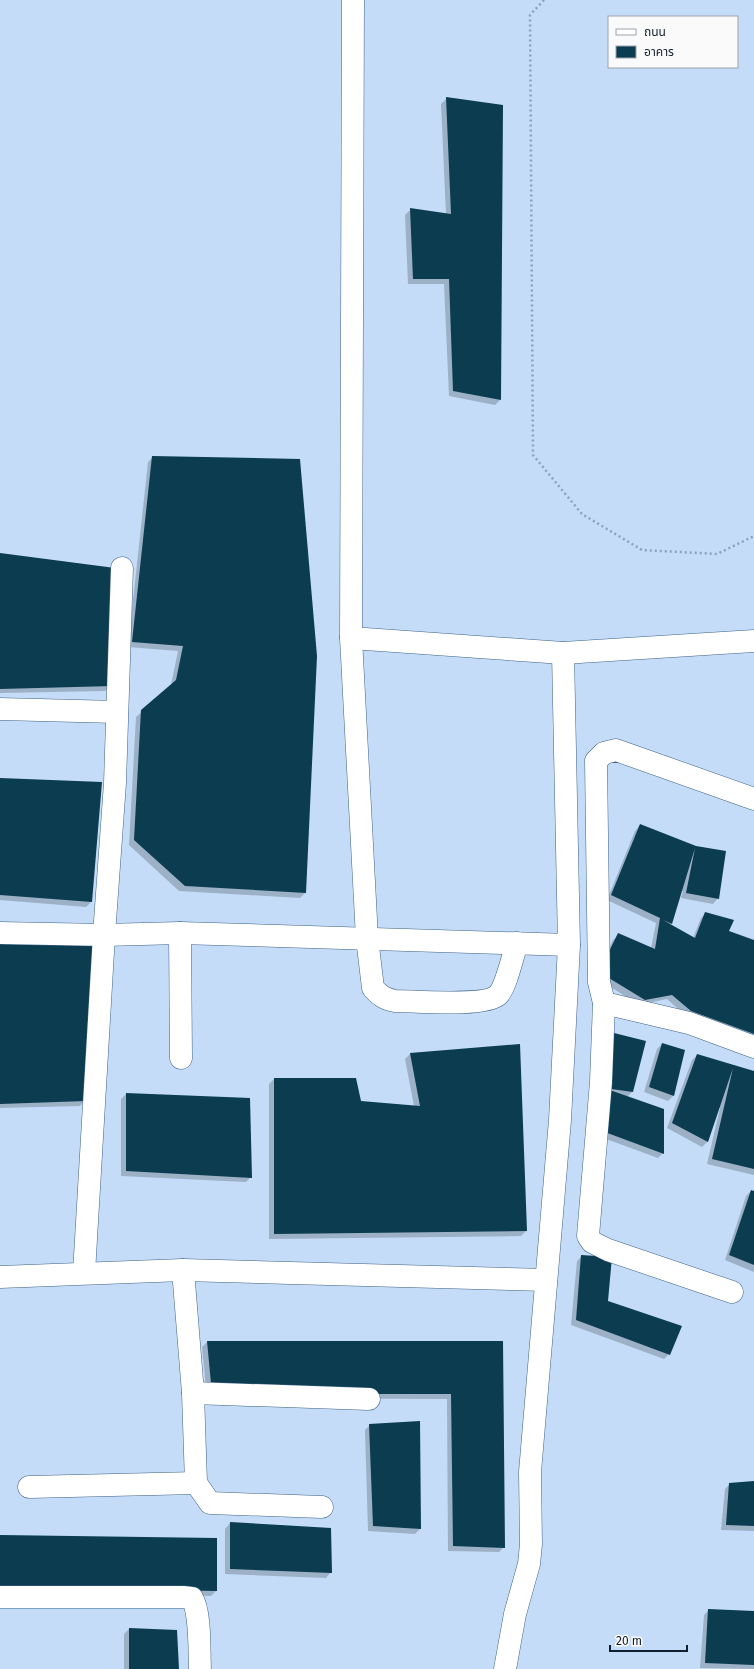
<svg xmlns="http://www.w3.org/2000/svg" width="754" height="1669" font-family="'Fira Sans','Noto Sans Thai',sans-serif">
<rect width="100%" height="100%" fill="#c4dcf8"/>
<g fill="#0003">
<polygon points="446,99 502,106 500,400 495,405 449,396 444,284 408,284 405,215 411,209 446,214 441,104"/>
<polygon points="153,457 305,893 300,898 179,891 129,845 136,717 171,685 178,651 128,647 148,462"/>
<polygon points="0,554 111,686 105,691 0,693"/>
<polygon points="0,779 91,902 86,907 0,900"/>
<polygon points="640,825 695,847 718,898 713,904 681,898 683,891 681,891 670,925 693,938 701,918 706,913 728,932 754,941 754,1041 686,1016 667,999 639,1005 595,977 613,940 619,935 651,948 656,923 607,900 635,831"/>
<polygon points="0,943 85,1100 80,1106 0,1108"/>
<polygon points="609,1039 632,1092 627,1097 663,1153 658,1158 598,1136"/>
<polygon points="662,1044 684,1051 673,1096 668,1101 644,1092 657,1049"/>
<polygon points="410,1054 526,1231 521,1236 269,1239 269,1084 274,1079 360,1102 414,1106 405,1059"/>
<polygon points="697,1055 754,1072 754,1175 707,1164 720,1108 719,1108 707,1142 702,1147 667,1128 692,1060"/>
<polygon points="126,1094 251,1177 246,1182 121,1176 121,1099"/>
<polygon points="751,1191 754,1192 754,1272 725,1260 746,1196"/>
<polygon points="582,1256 607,1302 669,1354 664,1359 571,1325 577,1261"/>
<polygon points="207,1342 502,1342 504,1547 499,1552 448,1551 447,1399 207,1398 202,1347"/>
<polygon points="370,1425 420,1529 415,1534 368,1531 365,1430"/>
<polygon points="754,1482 754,1531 721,1530 725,1489 730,1484"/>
<polygon points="230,1523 331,1572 326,1578 225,1574 225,1529"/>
<polygon points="0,1536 216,1591 211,1596 0,1591"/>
<polygon points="709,1610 754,1612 754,1669 700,1668 704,1615"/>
<polygon points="129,1629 176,1631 178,1669 124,1669 124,1634"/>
</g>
<g fill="#0b3c50">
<polygon points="446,97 503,105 501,400 453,391 449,279 413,279 410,208 451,214"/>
<polygon points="152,456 300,459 317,656 306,893 185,886 134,840 141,710 176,680 183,646 132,642"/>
<polygon points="0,553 115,568 112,686 0,689"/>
<polygon points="0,778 102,782 92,902 0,895"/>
<polygon points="640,824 696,846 726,851 719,899 686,893 695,848 672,924 663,920 695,938 705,912 734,920 729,931 754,940 754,1034 691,1011 672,995 645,1000 599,972 618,933 655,949 660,918 611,895"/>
<polygon points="96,939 86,1101 0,1104 0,942"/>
<polygon points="614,1033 646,1041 633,1092 604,1088"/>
<polygon points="662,1043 685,1050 674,1096 649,1087"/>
<polygon points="520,1044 527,1231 274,1234 274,1078 356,1078 361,1101 420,1106 410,1053"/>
<polygon points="697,1054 754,1071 754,1169 712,1159 733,1068 708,1142 672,1123"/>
<polygon points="604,1088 664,1109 664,1154 602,1131"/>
<polygon points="126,1093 250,1098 252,1178 126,1171"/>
<polygon points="751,1190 754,1191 754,1265 729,1255"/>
<polygon points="581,1255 612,1257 608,1301 682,1326 670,1355 576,1320"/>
<polygon points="207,1341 503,1341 505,1548 453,1546 451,1394 212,1394"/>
<polygon points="420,1421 421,1529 373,1526 369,1424"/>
<polygon points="754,1481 754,1526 726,1525 729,1483"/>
<polygon points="230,1522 331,1528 332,1573 230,1569"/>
<polygon points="0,1535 217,1538 217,1591 0,1587"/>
<polygon points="708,1609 754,1611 754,1665 705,1663"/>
<polygon points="129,1628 177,1630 179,1669 129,1669"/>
</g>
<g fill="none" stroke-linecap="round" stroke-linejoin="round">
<defs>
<g id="minor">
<path d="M353 0 351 638 367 938 373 988C380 996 385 999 395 1001 414 1001 485 1007 498 995 506 987 513 955 517 943"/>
<polyline points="351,638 563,653 754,641"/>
<polyline points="0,709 117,712"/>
<polyline points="0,933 104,935 180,933 569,945"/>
<polyline points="180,933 181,1058"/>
<polyline points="604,1003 689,1023 754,1047"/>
<polyline points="183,1270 193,1393 196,1483 210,1503 322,1507"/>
<polyline points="84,1273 104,935 115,783 122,568"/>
<polyline points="0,1277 183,1270 546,1280"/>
<polyline points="732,1292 608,1250 592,1242 588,1236 601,1082 604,1003 599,982 596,761 604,753 616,750 754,799"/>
<polyline points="193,1393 369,1399"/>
<polyline points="29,1487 196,1483"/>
<path d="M0 1597H183L192 1598C201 1613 199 1651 200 1669"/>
<polyline points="505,1669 515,1614 529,1564 531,1544 530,1472 560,1120 569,945 563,653"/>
</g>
</defs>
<use href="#minor" stroke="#3e6289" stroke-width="23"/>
<polyline stroke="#8ca1ba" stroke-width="2.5" stroke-dasharray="2 3" stroke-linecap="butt" points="544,0 530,15 533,455 582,514 642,550 717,554 754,536"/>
<use href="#minor" stroke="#fff" stroke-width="22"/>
</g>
<rect x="608" y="16" width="130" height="52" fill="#fafafa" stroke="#9ca2a9"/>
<rect x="616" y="29" width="20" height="6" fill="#ffffff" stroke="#9ca2a9"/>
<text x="644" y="36" font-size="12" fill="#101f2f">ถนน</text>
<rect x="616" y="46" width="20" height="12" fill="#0b3c50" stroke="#9ca2a9"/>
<text x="644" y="56" font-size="12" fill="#101f2f">อาคาร</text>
<path d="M610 1645v6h77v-6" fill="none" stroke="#101f2f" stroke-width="2"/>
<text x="616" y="1645" font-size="12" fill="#101f2f" stroke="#fafafa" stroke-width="3" paint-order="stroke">20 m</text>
</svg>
